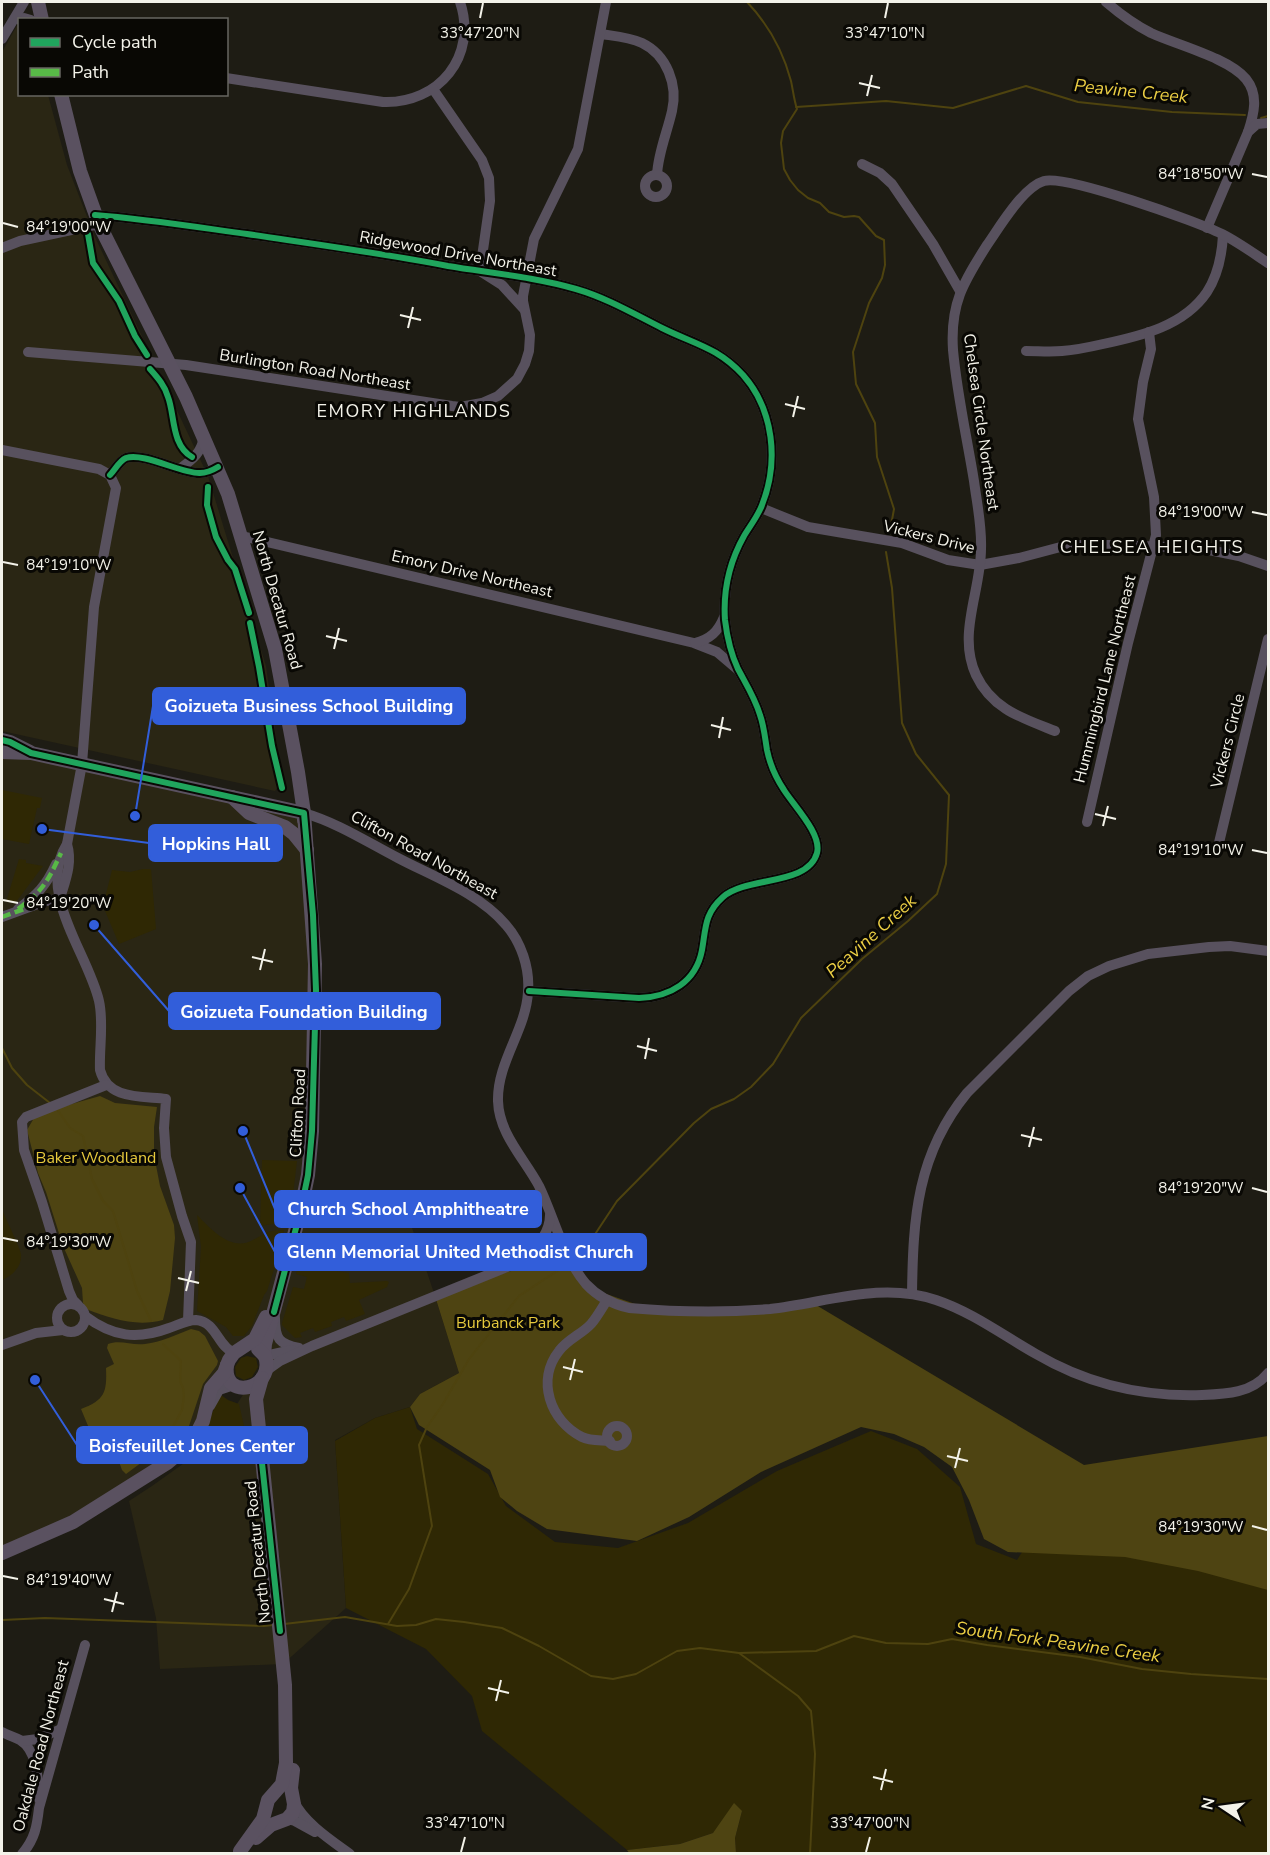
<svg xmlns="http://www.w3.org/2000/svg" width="1270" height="1855" font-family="'Nunito Sans',sans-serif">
<rect width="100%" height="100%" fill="#1e1c14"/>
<g fill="#2a2614">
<polygon points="19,22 20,94 48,95 67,165 95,237 208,476 266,666 281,774 281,782 275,791 2,731 2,52"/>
<polygon points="2,752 304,813 307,845 312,1131 280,1289 258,1334 241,1348 203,1421 167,1463 2,1553"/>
<polygon points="400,1192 435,1296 459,1373 420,1394 410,1407 375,1418 335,1440 346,1608 283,1664 160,1669 156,1618 129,1501 152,1486 194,1456 191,1452 201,1437 237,1404 263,1364 308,1196"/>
</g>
<g fill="#2f2804">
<polygon points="2,790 42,798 40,808 37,808 29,844 2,839"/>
<polygon points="19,859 26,860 26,863 43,866 16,902 6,902"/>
<polygon points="143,869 151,869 156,929 119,944 103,906 112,870 130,872"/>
<polygon points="262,1160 297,1161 293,1195 286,1222 260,1226"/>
<path d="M2 1209C5 1218 20 1247 21 1254 22 1267 12 1276 2 1280Z"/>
<path d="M197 1215C212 1230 231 1252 253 1240 268 1232 266 1231 284 1230L278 1257 267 1291 264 1295 252 1326 244 1336H233L226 1327 197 1311 201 1247Z"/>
<polygon points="301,1256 320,1260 319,1268 349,1273 350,1283 387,1281 389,1282 387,1287 359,1300 365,1314 346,1321 344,1317 331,1322 332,1326 315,1332 313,1328 300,1333 302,1337 295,1338 282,1325 282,1323 293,1287 304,1289 307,1277 296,1274"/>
<polygon points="247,1356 256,1358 258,1367 252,1377 244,1380 236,1376 235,1367 241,1358"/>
<path d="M221 1395 228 1400 239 1404 244 1426 213 1444 204 1434C210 1421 213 1407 221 1395Z"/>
<polygon points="410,1407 417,1429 488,1474 506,1506 555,1542 618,1548 688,1523 777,1471 871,1431 917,1449 960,1487 976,1544 1017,1560 1041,1522 1268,1517 1268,1853 736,1853 735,1838 742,1811 713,1833 680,1844 627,1850 482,1731 472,1696 426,1649 346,1608 335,1441 375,1418"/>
</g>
<g fill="#4e4412">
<path d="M100 1096 115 1103 157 1107 154 1127V1155L160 1186 174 1225 175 1238 170 1291 163 1320C136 1327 112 1319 86 1309L83 1303 82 1288 63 1246 46 1192 38 1173 27 1130 34 1118 61 1107Z"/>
<polygon points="550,1258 560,1259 595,1290 638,1305 722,1314 816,1305 1084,1465 1268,1436 1268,1590 1198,1571 1125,1557 1008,1552 984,1539 969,1500 952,1467 924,1447 894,1434 861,1427 761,1472 689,1517 637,1541 547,1529 517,1511 500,1497 490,1470 419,1425 410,1407 420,1394 459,1373 435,1296"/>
<path d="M191 1329 199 1331 205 1336 218 1361 217 1365 203 1384 189 1426 169 1442 126 1474 122 1470 118 1459 109 1456 101 1457 81 1409C105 1400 107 1392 106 1368L114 1364 107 1348 108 1344C120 1339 132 1346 145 1344 161 1342 176 1335 191 1329Z"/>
<polygon points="734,1803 742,1811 735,1838 736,1853 630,1854 627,1850 680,1844 713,1833"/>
</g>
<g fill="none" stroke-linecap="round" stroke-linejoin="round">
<g stroke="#4e430f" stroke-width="2">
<path d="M747 2C768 24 783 51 791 81 793 90 794 100 797 109L783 131 781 143 784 169 790 180 798 190 808 198 820 203 829 212 844 217 854 216 859 217 876 236 884 240 885 265 882 278 869 303 853 352 856 384 875 423 877 457 894 509 890 531"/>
<polyline points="796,107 886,101 953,108 1026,86 1078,102 1172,112 1245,115"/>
<polyline points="1261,118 1268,116"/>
<polyline points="2,1048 12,1068 27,1085 50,1103"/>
<polyline points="57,1109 70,1128 83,1136 92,1179 103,1201 113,1211 137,1291 151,1321"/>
<polyline points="580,1257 617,1201 694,1123 711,1109 734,1099 751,1087 773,1064 801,1018 862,959 908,921 937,894 946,864 949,795 916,754 902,723 892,588 886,552"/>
<polyline points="163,1344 181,1361 180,1381 183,1388 184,1396 182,1410 168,1436 174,1445"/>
<polyline points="2,1620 45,1618 264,1626 273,1625"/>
<polyline points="284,1624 345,1617 397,1626 416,1625 436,1619 464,1622 502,1628 539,1646 591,1676 613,1679 636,1674 677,1651 700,1648 739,1653 816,1651 854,1636 886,1643 928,1644 952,1639 987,1645 1080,1657 1142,1669 1191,1674 1268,1679"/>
<polyline points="388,1624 409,1589 432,1526 419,1445 427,1427 443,1404 469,1359 519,1296 560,1269"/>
<polyline points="739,1653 798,1696 811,1711 815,1754 810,1854"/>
</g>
<g stroke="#58515e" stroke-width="10">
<path d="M1106 2C1120 14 1135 25 1151 33 1177 45 1229 58 1246 79 1259 95 1254 114 1248 132"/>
<polyline points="20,20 24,18 31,20"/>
<path d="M601 34C614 36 629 37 642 43 667 55 678 85 672 111 667 133 658 153 657 175"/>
<polyline points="2,39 24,2"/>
<path d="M226 78 383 102C439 104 478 56 460 2"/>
<polyline points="433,89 482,160 489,178 490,201 480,271 502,285 524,309"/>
<polyline points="862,164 880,173 892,184 933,244 960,291"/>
<circle cx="656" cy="186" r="11"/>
<path d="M95 215C146 219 196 227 247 234 314 244 381 253 448 266 490 273 535 277 576 289 607 298 634 314 662 328 694 344 717 347 743 375 774 410 779 462 762 505 758 516 750 526 744 536 730 561 723 591 725 620 727 637 731 654 738 669 746 684 755 698 760 715 764 726 765 738 767 750 770 765 776 778 784 790 794 806 822 834 817 853 808 886 747 876 723 897 704 914 706 928 702 950 696 982 670 997 639 998L529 991"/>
<polyline points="1207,228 1248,132 1257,124 1268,123"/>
<polyline points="2,248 20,241 99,224"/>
<path d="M1026 351C1038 351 1050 352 1062 351 1076 350 1090 347 1103 344 1141 336 1184 326 1207 292 1218 275 1222 254 1223 235"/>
<polyline points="28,352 186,365 452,406 460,407 482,403 498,396 517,379 525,364 529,351 530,335 523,301 523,296 534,239 578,149 606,2"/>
<path d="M2 450 99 469 110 475 116 488 94 607 82 764 67 844C36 893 88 953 99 1001 104 1023 99 1048 100 1070 108 1100 141 1096 166 1099L164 1128 166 1157 182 1216 191 1242 188 1321"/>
<path d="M181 468C193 459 202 452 204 436"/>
<path d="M110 475C115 470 119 461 126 458 144 452 182 474 200 473 206 473 213 470 218 467"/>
<polyline points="761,508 808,527 902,543 948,560 980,565 1019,558 1068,545 1111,545 1199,548 1239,556 1268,566"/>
<polyline points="242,536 694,643 717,652 737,669"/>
<path d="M695 643C710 639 718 632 724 617"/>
<path d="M1055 731C1022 718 992 709 976 675 957 634 981 591 981 549 982 526 977 504 974 481 967 438 957 394 953 350 950 304 963 283 987 245 999 228 1023 187 1044 181 1067 175 1196 221 1222 234 1238 242 1253 253 1268 263"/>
<path d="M304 813C338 823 367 842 398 858 434 877 479 893 506 925 521 942 530 968 528 992 526 1030 497 1062 498 1101 499 1134 524 1158 539 1186 554 1217 563 1257 586 1284 598 1297 612 1304 629 1308 676 1312 723 1313 770 1309 825 1303 881 1281 936 1300 972 1312 1004 1336 1036 1354 1087 1384 1144 1397 1202 1395 1227 1394 1252 1393 1268 1373"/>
<polyline points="1087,822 1128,643 1156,535 1154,497 1138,419 1143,382 1151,349 1149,332"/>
<polyline points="1217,851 1268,639"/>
<path d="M62 892C67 876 72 861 67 844"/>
<path d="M18 909C37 895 46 886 56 864"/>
<polyline points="2,917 43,902 60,898"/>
<path d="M525 1260C544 1255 555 1248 572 1263"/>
<path d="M912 1294C913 1218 917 1154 967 1093L1069 991 1088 976 1109 966 1148 954 1209 947 1230 946 1268 951"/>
<path d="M607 1300C602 1308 597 1317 591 1324 582 1334 568 1339 559 1351 536 1380 550 1421 582 1437 590 1441 601 1440 610 1441"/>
<circle cx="71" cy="1318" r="14"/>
<polyline points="78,1305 73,1300 69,1291 42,1202 24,1150 22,1122 26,1117 106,1085"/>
<path d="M85 1316C113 1337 137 1340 169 1328 178 1325 187 1320 196 1320 217 1322 217 1346 234 1353"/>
<path d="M275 1318C275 1339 279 1344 299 1348"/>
<polyline points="2,1345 36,1333 63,1330"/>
<polyline points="265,1356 292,1350"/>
<path d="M266 1371 280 1361 312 1346 522 1261C536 1249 550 1234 550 1215"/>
<polyline points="210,1406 219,1390 234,1385"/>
<circle cx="617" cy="1436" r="10"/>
<path d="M2 1732C7 1735 14 1737 20 1740 38 1751 38 1780 39 1799"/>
<polyline points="22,1741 38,1739 61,1729"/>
<path d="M294 1801C303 1822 332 1841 350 1854"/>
<polyline points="287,1819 295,1821 315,1832"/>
<path d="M22 1854C35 1839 37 1826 39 1808L85 1645"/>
</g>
<g stroke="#5a5160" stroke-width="14">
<polyline points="38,2 42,20"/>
<polyline points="61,94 80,171 99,224 186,397 228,494 275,649 298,772 304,813 315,964 312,1131 308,1175 301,1209 265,1344 264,1355"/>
<polyline points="2,740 10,742 30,752"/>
<polyline points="2,752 31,753 304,813 304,820"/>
<polyline points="232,797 249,813 285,827 294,834 307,850"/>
<path d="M227 1365C222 1402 276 1390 265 1356L258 1349"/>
<polyline points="2,1553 73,1522 167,1463 185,1448 197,1433 203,1421 211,1388 224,1373 229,1360 234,1353 255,1339 266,1317"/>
<polyline points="256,1838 271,1825 287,1819 293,1812 294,1804 291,1788 293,1770"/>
<polyline points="240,1851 263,1819 268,1800 282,1784 286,1763 285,1685 256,1399 262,1378"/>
</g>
<g stroke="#58b947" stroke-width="4.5" stroke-dasharray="9 4.5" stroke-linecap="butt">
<path d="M18 909C43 891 48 881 61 853"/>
<polyline points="2,917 43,902 60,898"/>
</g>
<defs>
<g id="cycleway">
<path d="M95 215C146 219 196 227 247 234 314 244 381 253 448 266 490 273 535 277 576 289 607 298 634 314 662 328 694 344 717 347 743 375 774 410 779 462 762 505 758 516 750 526 744 536 730 561 723 591 725 620 727 637 731 654 738 669 746 684 755 698 760 715 764 726 765 738 767 750 770 765 776 778 784 790 794 806 822 834 817 853 808 886 747 876 723 897 704 914 706 928 702 950 696 982 670 997 639 998L529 991"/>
<polyline points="88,234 93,263 119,301 135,336 147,355"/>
<path d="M150 369C158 378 165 386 168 397 175 415 171 445 192 457"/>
<path d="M110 475C115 470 119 461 126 458 144 452 182 474 200 473 206 473 213 470 218 467"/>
<polyline points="208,487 207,505 216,537 228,560 235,569 249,613"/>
<polyline points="250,623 259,667 272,746 282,788"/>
<polyline points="2,740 10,742 31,753 304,813 313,915 316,990 312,1131 308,1175 301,1209 274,1312"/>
<polyline points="259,1435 280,1631"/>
</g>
</defs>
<use href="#cycleway" stroke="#090804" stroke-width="10"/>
<use href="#cycleway" stroke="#20a55d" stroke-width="6"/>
</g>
<path fill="none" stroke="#f3f2e9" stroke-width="2" d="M480 18 483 3M885 18 888 3M859 83 880 88M867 96 872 75M1252 174 1267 177M3 223 18 227M400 315 421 320M408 328 413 307M785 404 805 409M793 417 798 396M1252 512 1267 515M3 562 18 565M326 636 347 641M334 649 339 628M711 725 731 730M719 738 723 717M1095 814 1116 819M1103 826 1108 806M1252 850 1267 853M3 900 18 903M252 957 273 962M260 970 265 949M637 1046 657 1051M645 1059 649 1038M1021 1135 1042 1140M1029 1147 1034 1127M1252 1188 1267 1192M3 1238 18 1241M178 1278 199 1283M186 1291 191 1271M563 1367 583 1372M570 1380 575 1359M947 1456 968 1461M955 1468 960 1448M1252 1526 1267 1530M3 1576 18 1579M104 1599 124 1604M112 1612 117 1592M488 1688 509 1693M496 1701 501 1680M873 1777 893 1782M881 1790 886 1769M461 1852 465 1837M866 1852 870 1837"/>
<g text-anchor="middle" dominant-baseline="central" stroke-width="6" stroke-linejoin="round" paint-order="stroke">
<g font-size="16" fill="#f3f2e9" stroke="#090804">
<text transform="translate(458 254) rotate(10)">Ridgewood Drive Northeast</text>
<text transform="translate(315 370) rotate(9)">Burlington Road Northeast</text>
<text transform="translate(981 422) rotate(82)">Chelsea Circle Northeast</text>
<text transform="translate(929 537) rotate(14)">Vickers Drive</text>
<text transform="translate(472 574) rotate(13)">Emory Drive Northeast</text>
<text transform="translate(277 600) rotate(74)">North Decatur Road</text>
<text transform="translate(1105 679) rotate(-76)">Hummingbird Lane Northeast</text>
<text transform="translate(1228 741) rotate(-76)">Vickers Circle</text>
<text transform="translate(424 855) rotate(29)">Clifton Road Northeast</text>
<text transform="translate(298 1113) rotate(-87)">Clifton Road</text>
<text transform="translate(258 1552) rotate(-96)">North Decatur Road</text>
<text transform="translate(41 1746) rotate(-75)">Oakdale Road Northeast</text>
</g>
<g font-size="16" fill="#e6c93d" stroke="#090804">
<text x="96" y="1158">Baker Woodland</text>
<text x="508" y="1323">Burbanck Park</text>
</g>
<g font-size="18" font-style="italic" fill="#ebce44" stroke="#090804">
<text transform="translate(1131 91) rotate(6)">Peavine Creek</text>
<text transform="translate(871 936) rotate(-42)">Peavine Creek</text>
<text transform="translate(1058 1642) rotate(8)">South Fork Peavine Creek</text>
</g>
<g font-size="18" letter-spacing="1.5" fill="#f3f2e9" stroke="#090804">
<text x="414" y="411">EMORY HIGHLANDS</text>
<text x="1152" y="547">CHELSEA HEIGHTS</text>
</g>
</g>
<g font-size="15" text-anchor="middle" fill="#f3f2e9" stroke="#090804" stroke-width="6" stroke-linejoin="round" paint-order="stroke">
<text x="480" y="38">33°47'20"N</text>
<text x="885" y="38">33°47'10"N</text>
<text x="1201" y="179">84°18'50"W</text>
<text x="69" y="232">84°19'00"W</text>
<text x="1201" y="517">84°19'00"W</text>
<text x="69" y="570">84°19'10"W</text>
<text x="1201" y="855">84°19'10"W</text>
<text x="69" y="908">84°19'20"W</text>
<text x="1201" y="1193">84°19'20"W</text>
<text x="69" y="1247">84°19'30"W</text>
<text x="1201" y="1532">84°19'30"W</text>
<text x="69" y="1585">84°19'40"W</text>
<text x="465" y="1828">33°47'10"N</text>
<text x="870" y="1828">33°47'00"N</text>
</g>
<path fill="none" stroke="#325eda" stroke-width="2" d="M135 816L153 706M42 829L149 843M94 925L169 1011M243 1131L275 1209M240 1188L275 1252M35 1380L77 1445"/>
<g fill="#325eda" stroke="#090804" stroke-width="2">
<circle cx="135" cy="816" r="6"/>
<circle cx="42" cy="829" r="6"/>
<circle cx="94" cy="925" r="6"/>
<circle cx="243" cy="1131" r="6"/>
<circle cx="240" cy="1188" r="6"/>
<circle cx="35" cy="1380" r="6"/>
</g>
<g fill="#325eda" stroke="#325eda" stroke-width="2">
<rect x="153" y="688" width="312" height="36" rx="6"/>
<rect x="149" y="825" width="133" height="36" rx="6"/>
<rect x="169" y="993" width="271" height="36" rx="6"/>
<rect x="275" y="1191" width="266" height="36" rx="6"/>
<rect x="275" y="1234" width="371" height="36" rx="6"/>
<rect x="77" y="1427" width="230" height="36" rx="6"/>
</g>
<g font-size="18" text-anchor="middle" font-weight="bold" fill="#fff">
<text x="309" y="712">Goizueta Business School Building</text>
<text x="216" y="850">Hopkins Hall</text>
<text x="304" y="1018">Goizueta Foundation Building</text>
<text x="408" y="1215">Church School Amphitheatre</text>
<text x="460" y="1258">Glenn Memorial United Methodist Church</text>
<text x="192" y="1452">Boisfeuillet Jones Center</text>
</g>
<rect width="1270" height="1855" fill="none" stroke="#f3f2e9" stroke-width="6"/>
<rect x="18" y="18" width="210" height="78" fill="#090804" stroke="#676660" stroke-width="1.5"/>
<rect x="30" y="38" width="30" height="9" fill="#20a55d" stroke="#676660" stroke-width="1.5"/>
<text x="72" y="48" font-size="18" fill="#f3f2e9">Cycle path</text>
<rect x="30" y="68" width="30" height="9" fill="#58b947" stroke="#676660" stroke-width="1.5"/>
<text x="72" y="78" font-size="18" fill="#f3f2e9">Path</text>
<g transform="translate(1222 1807) rotate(283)" stroke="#090804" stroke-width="4.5" paint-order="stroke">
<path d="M0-4.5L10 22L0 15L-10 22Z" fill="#f3f2e9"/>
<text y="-9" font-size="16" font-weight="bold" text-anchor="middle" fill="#f3f2e9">N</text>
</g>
</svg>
